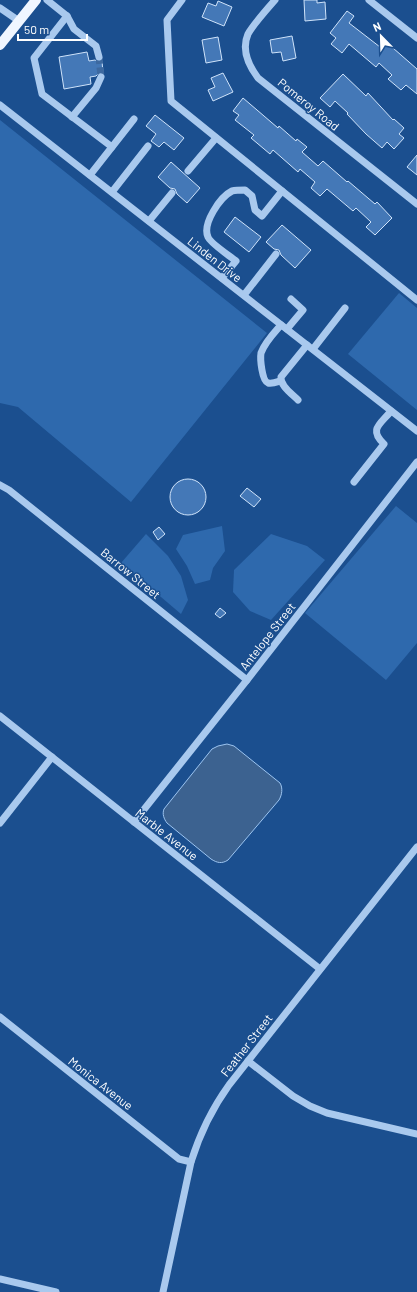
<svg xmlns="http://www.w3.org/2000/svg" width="417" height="1292" font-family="Barlow,sans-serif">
<rect width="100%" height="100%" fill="#1b4f8f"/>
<g fill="#2e69ad">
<polygon points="0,120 267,333 131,502 18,407 0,403"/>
<polygon points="399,293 417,308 417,410 348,354"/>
<polygon points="396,506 417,523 417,643 386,680 305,613"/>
<polygon points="222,526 225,551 213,568 210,580 195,584 187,566 176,549 183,535"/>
<polygon points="146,534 168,556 181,576 188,600 181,614 121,563"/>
<polygon points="271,534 307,546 325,560 271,620 250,611 233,592 234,570"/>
</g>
<path fill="#3c6290" stroke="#9cc4f0" d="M227 744 234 746 280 783C283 788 282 795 279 800L228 860C222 864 217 863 211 859L167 823C164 819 162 814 164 809L212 749 218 746Z"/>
<g fill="#4478b7" stroke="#cfe3fa">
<polygon points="304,0 317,0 317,3 325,2 326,19 305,21"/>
<polygon points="218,1 232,7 224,26 202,17 208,3 216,6"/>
<polygon points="347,11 354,16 349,23 380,47 385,41 417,69 417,94 406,85 401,90 388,79 392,75 379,63 376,67 349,44 342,53 331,44 336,38 330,33"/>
<polygon points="292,36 296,58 283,61 281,52 272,53 270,40"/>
<polygon points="218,37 222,60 206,63 202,40"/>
<polygon points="87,52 89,61 95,60 98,62 102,61 103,73 100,72 96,76 90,77 91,84 64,89 59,57"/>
<polygon points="223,73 233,92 213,101 208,90 215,87 211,78"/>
<polygon points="343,74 366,96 368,93 393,120 394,119 404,128 399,134 404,138 394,149 387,142 382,148 366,134 347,114 348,113 335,101 330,107 320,98"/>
<polygon points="243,98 278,128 279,126 296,141 297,139 307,147 302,152 318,166 323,161 347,182 348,181 375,204 377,202 392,218 375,235 366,227 371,222 356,208 353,211 327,189 320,196 311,188 315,182 300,169 298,172 273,150 270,154 251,138 254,135 235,120 239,115 233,111"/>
<polygon points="155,115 184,138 174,150 164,142 159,147 151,141 156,134 146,126"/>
<polygon points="417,155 417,175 407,167"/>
<polygon points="171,162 200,188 187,203 177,194 175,189 170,188 158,177"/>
<polygon points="235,217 261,237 249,252 224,232"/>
<polygon points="282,225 311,250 295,268 281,255 279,250 274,249 266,242"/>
<circle cx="188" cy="497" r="18"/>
<polygon points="247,488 261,499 254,507 240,496"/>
<polygon points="159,527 165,534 158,540 153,532"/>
<polygon points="220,608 226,613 220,618 215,614"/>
</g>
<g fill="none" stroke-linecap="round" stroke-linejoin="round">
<polyline stroke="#3d69a0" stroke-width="7" stroke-dasharray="7 3.5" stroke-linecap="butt" points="99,57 101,77"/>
<g stroke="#a9c9ee" stroke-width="7">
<polyline points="47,0 67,16 34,58 42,94 112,147"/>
<polyline points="182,0 167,20 171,101 417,300"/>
<path d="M275 0C268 8 252 26 248 34 241 50 249 66 258 78L417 204"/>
<polyline points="369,0 417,38"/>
<polyline points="0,8 19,21"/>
<polyline points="67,16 74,29 96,46 99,57"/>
<polyline points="0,105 417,431"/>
<polyline points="72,117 96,88 101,77"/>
<polyline points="188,171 216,138"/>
<polyline points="90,175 134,119"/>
<polyline points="112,192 148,146"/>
<polyline points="149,221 172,193"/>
<path d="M222 278 236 261C230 256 210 243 208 237 202 224 220 197 232 191 236 190 241 190 245 190L252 196 255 210 262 216 282 191"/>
<polyline points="244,295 276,254"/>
<polyline points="287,329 303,310 291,299"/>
<polyline points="313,349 345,308"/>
<path d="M280 381C277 382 272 384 268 383 262 381 260 359 261 353 265 342 274 333 281 325"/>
<path d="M298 400C292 394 280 386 281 377L307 345"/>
<path d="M354 482 384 444C368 429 381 424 391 411"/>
<polyline points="0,485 9,490 247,680"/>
<polyline points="0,716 320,969"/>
<polyline points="134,822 247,680 417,462"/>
<polyline points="0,823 52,757"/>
<polyline points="0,1017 179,1159 191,1162"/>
<polyline points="248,1061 293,1096 310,1106 327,1113 417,1134"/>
<polyline points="0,1279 56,1292"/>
<path d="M163 1292 191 1162C200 1133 211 1110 229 1085L417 847"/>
</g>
<polyline stroke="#f0f6ff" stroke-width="10" points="0,45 36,0"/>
</g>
<g text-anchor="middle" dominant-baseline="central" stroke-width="3" stroke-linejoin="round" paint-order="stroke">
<g font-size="12" fill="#fff" stroke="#1b4f8f">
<text transform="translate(309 104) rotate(39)">Pomeroy Road</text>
<text transform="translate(215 259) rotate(38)">Linden Drive</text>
<text transform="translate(131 573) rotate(39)">Barrow Street</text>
<text transform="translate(267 636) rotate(-52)">Antelope Street</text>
<text transform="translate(167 834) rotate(38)">Marble Avenue</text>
<text transform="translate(246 1045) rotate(-52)">Feather Street</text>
<text transform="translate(101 1083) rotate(38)">Monica Avenue</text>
</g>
</g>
<g transform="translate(381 36) rotate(337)" stroke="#1b4f8f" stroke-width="3" paint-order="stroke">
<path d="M0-3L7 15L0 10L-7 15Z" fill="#ffffff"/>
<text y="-6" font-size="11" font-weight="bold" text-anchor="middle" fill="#ffffff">N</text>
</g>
<path d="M18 34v6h69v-6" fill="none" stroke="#ffffff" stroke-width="2"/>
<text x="24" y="34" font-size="12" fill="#ffffff" stroke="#1b4f8f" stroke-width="3" paint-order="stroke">50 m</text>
</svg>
